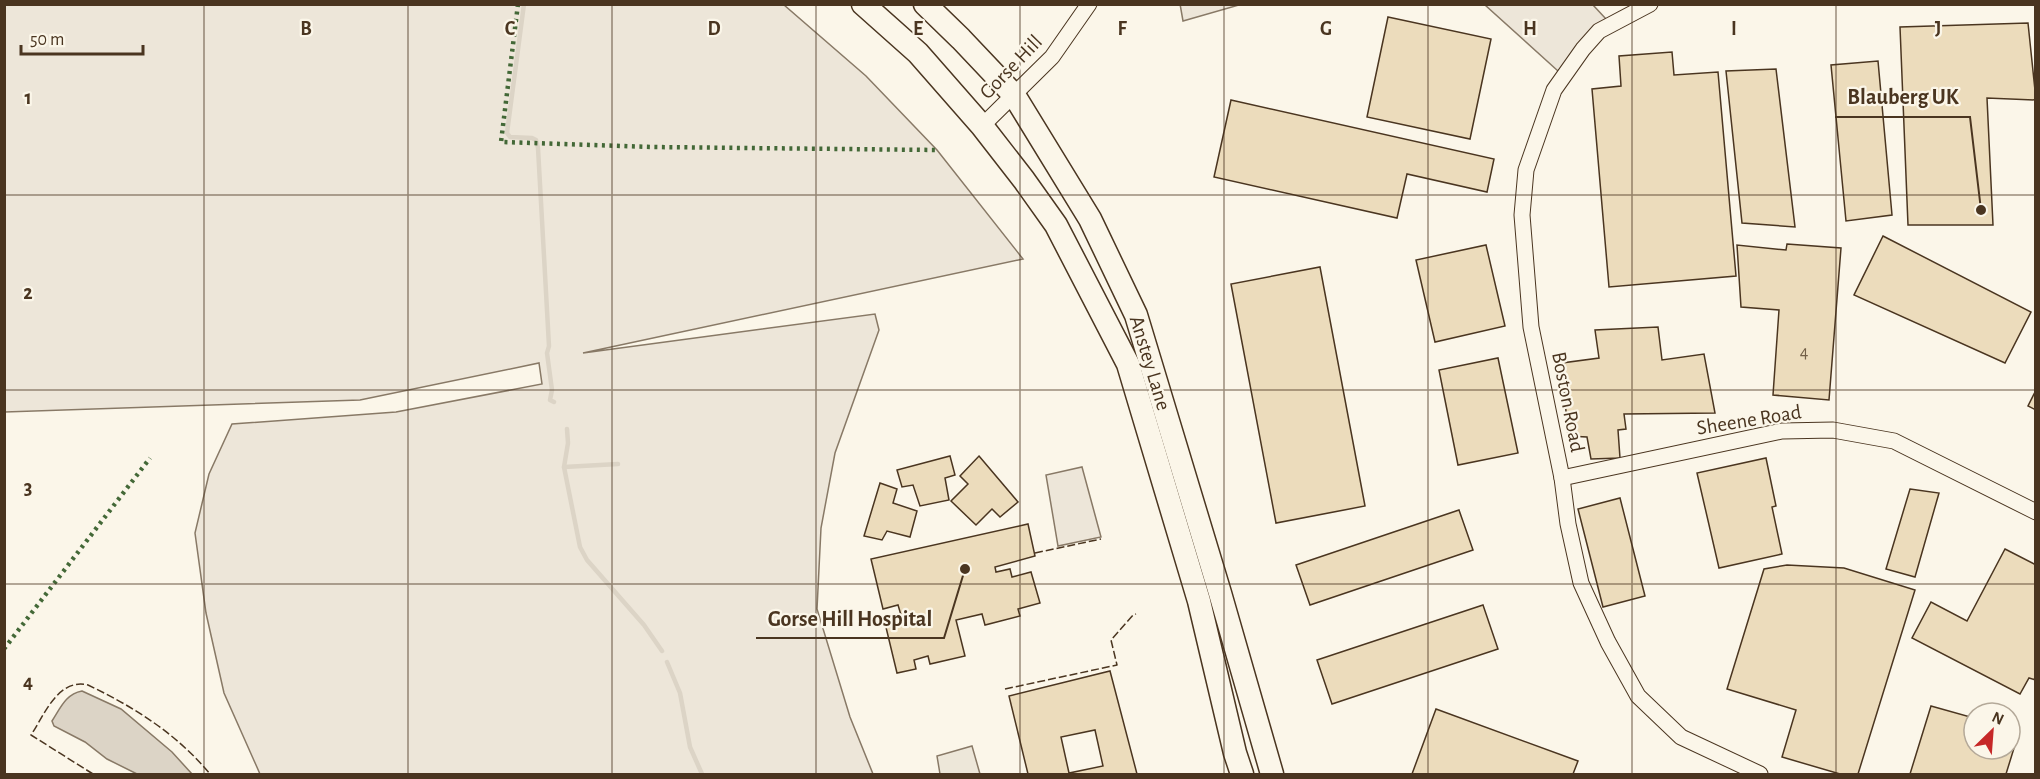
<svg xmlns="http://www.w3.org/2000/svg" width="2040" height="779" font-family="'Alegreya Sans',sans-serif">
<rect width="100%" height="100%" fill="#fbf6e9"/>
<g fill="#ede6d9" stroke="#887966" stroke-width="1.5">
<polygon points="1180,4 1239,4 1239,5 1183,21"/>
<polygon points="4,5 784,5 866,76 937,150 1023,259 583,353 875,314 879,330 835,453 821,528 817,609 850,717 873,774 260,774 224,693 206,613 195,533 209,474 232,424 396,412 542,384 539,363 360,400 5,412"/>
<polygon points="1485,5 1593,5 1606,19 1558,71"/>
<polygon points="1082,467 1101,537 1058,546 1046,475"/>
</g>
<polygon fill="#ede7d9" stroke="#887966" stroke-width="1.5" points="972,746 980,774 940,774 937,756"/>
<path fill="#dcd4c6" stroke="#887966" stroke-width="1.5" d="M82 691 121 709 172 752 192 774H137L107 759 85 742 54 726 52 721C61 707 66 694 82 691Z"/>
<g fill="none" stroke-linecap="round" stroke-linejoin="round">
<g stroke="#dcd4c6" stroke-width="4.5">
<polyline points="524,4 507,133 510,137 532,138 536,140 538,148 549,346 547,353 552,390 550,400 554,402"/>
<polyline points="567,429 568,443 564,467 580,547 587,560 644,625 662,651"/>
<polyline points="564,467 618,464"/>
<polyline points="667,662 680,693 690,747 702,774"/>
</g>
</g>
<g fill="#ecdcbc" stroke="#4a3520" stroke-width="1.5" fill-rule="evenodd">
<polygon points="1388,17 1491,39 1470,139 1367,117"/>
<polygon points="2028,23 2036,100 1987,98 1993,225 1908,225 1900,27"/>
<polygon points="1672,52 1674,75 1718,72 1736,276 1609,287 1592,89 1621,86 1619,56"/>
<polygon points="1878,61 1892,215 1846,221 1831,65"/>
<polygon points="1776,69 1795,227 1742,223 1726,71"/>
<polygon points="1231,100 1494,159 1487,192 1407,174 1397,218 1214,177"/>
<polygon points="1883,236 2031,312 2005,363 1854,295"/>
<polygon points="1787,244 1841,248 1829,400 1773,395 1779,310 1741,307 1737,245 1786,250"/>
<polygon points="1486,245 1505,326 1435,342 1416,260"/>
<polygon points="1320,267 1365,506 1276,523 1231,284"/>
<polygon points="1658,327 1662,360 1704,354 1715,413 1624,414 1626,429 1618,430 1620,458 1591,459 1587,437 1568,436 1562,363 1599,358 1595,330"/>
<polygon points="1498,358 1518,453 1458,465 1439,370"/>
<polygon points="2036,390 2036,410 2028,406"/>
<polygon points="950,456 955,475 945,478 949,500 920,506 913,485 902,487 897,470"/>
<polygon points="979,456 1018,502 1000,517 992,509 976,525 951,501 968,484 960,476"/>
<polygon points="1766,458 1776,506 1772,507 1782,554 1719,568 1697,473"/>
<polygon points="880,483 897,489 893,503 917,511 910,537 887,531 882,540 864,536"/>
<polygon points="1910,489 1939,493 1915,577 1886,569"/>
<polygon points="1620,498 1645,596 1603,607 1578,509"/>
<polygon points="1459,510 1473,550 1310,605 1296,565"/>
<polygon points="1028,524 1035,556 995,567 996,572 1010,569 1012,577 1031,572 1040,603 1018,609 1020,616 985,625 982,614 956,620 965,656 930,664 928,656 914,660 916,669 897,673 884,619 901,615 898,605 883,609 871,559"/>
<polygon points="2005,549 2036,565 2036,680 2029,678 2020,694 1912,638 1931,602 1967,621"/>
<polygon points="1787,565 1844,568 1915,590 1858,774 1840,774 1782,757 1796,710 1727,689 1764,569"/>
<polygon points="1483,605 1498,649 1332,704 1317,660"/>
<path d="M1110 671 1137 774H1028L1009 696ZM1095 730 1103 766 1069 773 1061 737Z"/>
<polygon points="1931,706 1974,718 1974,749 2010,749 2010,729 2019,732 2006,774 1910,774"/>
<polygon points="1436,709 1578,761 1573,774 1412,774"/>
</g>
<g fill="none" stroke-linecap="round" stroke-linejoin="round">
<defs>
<g id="street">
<polyline points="1650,4 1599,31 1583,49 1554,90 1526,170 1522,215 1531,327 1562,478 1568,524 1581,583 1608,642 1638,696 1681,737 1760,774"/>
<polyline points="982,126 1052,57 1089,4"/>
<polyline points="1562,478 1782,431 1833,430 1894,441 2036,512"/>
</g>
<g id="primary">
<polyline points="863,4 918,53 982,126 1024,180 1056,225 1128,364 1199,601 1235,753 1242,774"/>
<polyline points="925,4 961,39 1014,95 1090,219 1136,315 1220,593 1272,774"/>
</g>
</defs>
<use href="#street" stroke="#4a3520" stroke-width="17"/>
<use href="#primary" stroke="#4a3520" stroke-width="25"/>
<use href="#street" stroke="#fbf6e9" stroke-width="15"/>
<use href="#primary" stroke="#fbf6e9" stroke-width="22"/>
<g stroke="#436837" stroke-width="4.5" stroke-dasharray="3 4.5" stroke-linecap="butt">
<polyline points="518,4 501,142 652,147 937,150"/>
<polyline points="4,649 150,458"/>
</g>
<g stroke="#4a3520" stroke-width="1.5" stroke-dasharray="8 3" stroke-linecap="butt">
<polyline points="1035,553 1101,539"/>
<polyline points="1005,689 1117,665 1111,640 1133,615 1136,614"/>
<path d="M93 774 31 735C45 714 58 678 88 685 134 707 177 734 210 774"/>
</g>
</g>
<path fill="none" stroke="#4a3520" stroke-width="1.5" stroke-opacity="0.55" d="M204 4V774M408 4V774M612 4V774M816 4V774M1020 4V774M1224 4V774M1428 4V774M1632 4V774M1836 4V774M4 195H2036M4 390H2036M4 584H2036"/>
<g text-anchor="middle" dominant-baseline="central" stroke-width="4.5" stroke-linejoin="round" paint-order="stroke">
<g font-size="18" fill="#725f47">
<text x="1804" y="353">4</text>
</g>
<g font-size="21" fill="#4a3520" stroke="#fbf6e9">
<text transform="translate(1011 67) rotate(-46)">Gorse Hill</text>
<text transform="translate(1150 363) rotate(73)">Anstey Lane</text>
<text transform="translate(1568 402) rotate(79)">Boston Road</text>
<text transform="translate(1749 420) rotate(-9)">Sheene Road</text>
</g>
</g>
<g font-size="20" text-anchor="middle" font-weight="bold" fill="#4a3520" stroke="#fbf6e9" stroke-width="4.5" stroke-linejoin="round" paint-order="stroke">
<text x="306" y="35">B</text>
<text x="510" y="35">C</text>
<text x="714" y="35">D</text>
<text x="918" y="35">E</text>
<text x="1122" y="35">F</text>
<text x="1326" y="35">G</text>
<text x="1530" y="35">H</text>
<text x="1734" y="35">I</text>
<text x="1938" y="35">J</text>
<text x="28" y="104">1</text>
<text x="28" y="299">2</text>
<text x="28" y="494">3</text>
<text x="28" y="688">4</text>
</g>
<path fill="none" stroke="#4a3520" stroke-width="2" d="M1981 210L1970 117H1835M965 569L944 638H756"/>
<g fill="#4a3520" stroke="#fbf6e9" stroke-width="2">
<circle cx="1981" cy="210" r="6"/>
<circle cx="965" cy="569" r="6"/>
</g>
<g font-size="22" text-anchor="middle" font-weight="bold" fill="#4a3520" stroke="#fbf6e9" stroke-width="4.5" stroke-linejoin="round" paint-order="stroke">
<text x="1903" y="104">Blauberg UK</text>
<text x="850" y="626">Gorse Hill Hospital</text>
</g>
<rect width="2040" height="779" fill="none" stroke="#4a3520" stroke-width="12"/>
<g transform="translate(1992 731) rotate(25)"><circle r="28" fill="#fbf6e9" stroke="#b4a999" stroke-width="1.5"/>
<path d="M0-4.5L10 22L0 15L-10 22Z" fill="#c62828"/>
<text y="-9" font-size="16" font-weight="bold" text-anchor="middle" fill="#4a3520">N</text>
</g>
<path d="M21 45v9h122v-9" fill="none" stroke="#4a3520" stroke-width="3"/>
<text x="30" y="45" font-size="18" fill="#4a3520" stroke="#fbf6e9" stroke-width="4.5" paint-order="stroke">50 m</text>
</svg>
